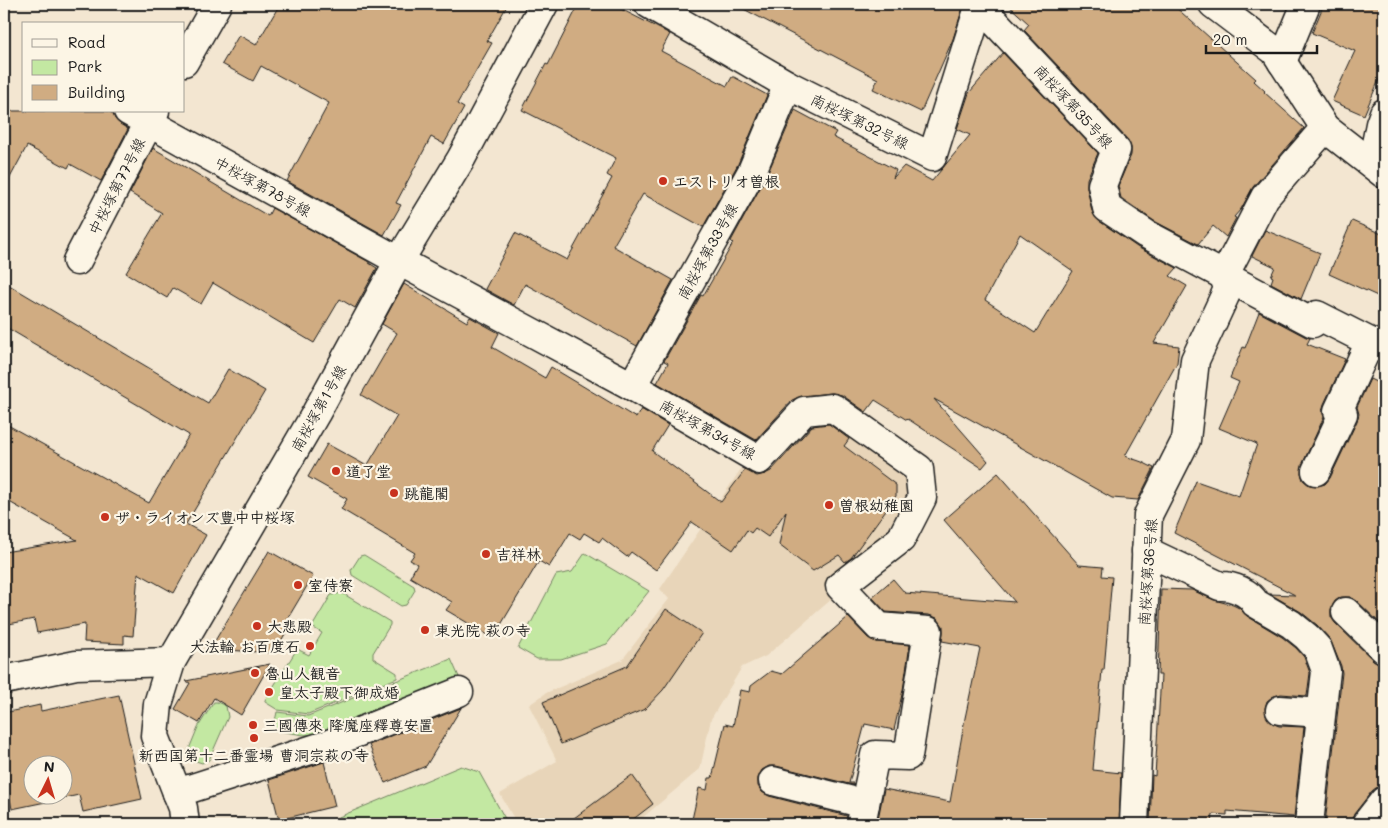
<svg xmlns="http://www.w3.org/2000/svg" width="1388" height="828" font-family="Mali,'Klee One',sans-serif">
<rect width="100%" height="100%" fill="#f3e6d1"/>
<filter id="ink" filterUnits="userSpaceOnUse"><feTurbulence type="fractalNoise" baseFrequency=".02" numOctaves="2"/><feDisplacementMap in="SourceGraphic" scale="10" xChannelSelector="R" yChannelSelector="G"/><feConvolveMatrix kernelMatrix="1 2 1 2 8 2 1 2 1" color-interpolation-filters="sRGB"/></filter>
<g filter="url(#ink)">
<polygon fill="#e8d5b9" points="827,420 906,477 913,492 882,538 826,584 833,598 766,656 742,667 711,719 700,769 635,824 517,824 500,794 557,761 529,705 546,693 622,660 669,599 660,589 743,466 765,481 805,429"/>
<g fill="#c3e8a2" stroke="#70825f">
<polygon points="585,553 649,591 607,644 561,659 537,659 518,648 556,575 572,572"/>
<polygon points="364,555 414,586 415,590 406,605 401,606 352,575 351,570 360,556"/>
<polygon points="342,593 390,622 390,625 373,653 373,658 397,673 397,678 308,714 278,710 265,702 265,700 297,649 309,655 322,633 312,627 331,595"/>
<polygon points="451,659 459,677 319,734 304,735 273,730 277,712 308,716"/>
<polygon points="214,702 217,702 226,706 228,717 209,760 202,763 190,759 187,754 198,727"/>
<polygon points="461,766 479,772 508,824 322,824"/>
</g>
<g fill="#d0ac82" stroke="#1c1c1c" fill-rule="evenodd">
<polygon points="280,4 508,4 487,41 492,43 457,104 464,108 444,144 431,137 396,203 401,205 384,235 287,181 329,103 261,66 253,81 222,64 239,35 256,45"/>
<polygon points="579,4 611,4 670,34 661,51 727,86 732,77 734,77 767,95 738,164 703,227 643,194 613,246 673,280 637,346 525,284 514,305 485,289 515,233 567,260 612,178 607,175 616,158 522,110 546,64 548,65"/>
<polygon points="734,4 964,4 953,39 921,112 873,89 878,79"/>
<polygon points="1007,4 1172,4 1256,79 1254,81 1265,91 1264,92 1304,128 1253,187 1241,209 1234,217 1236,218 1226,237 1213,226 1198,244 1154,221 1121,198 1118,186 1131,155 1131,148 1128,140 1024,30 1029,24"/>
<polygon points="1324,4 1384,4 1384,68 1364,115 1332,101 1355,51 1312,33"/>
<path d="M1003 53 1098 153 1087 179V188L1092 211 1098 220 1137 247 1177 268 1170 276 1187 286 1154 343 1179 346 1177 363 1125 456 1142 462 1154 468 1138 500 1112 498 934 399 988 461 982 468 908 419 907 420 875 400 866 412 842 395 832 393 802 396 792 400 756 440 657 383 668 363 664 361 701 295 703 296 733 243 731 241 766 177 795 110 836 132 833 137 896 170 893 178 904 166 932 181 970 135 957 129 969 93ZM1020 234 1073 271 1035 333 985 300Z"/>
<polygon points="4,111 108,111 113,114 115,119 120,124 128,129 101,181 70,164 68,168 27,146 4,189"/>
<polygon points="153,148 268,216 272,208 369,262 369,263 377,268 355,308 340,299 314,343 213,283 201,304 173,288 167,298 126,273 162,213 130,193"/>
<polygon points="1352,221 1384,235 1384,299 1329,274"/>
<polygon points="1265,230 1320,253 1301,299 1271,283 1273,277 1271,276 1275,267 1252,256"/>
<polygon points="4,282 208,403 228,369 265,391 186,524 206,535 174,593 138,573 133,636 124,635 124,644 84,642 85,624 37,633 34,619 4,625 4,552 77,540 4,499 4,423 149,503 189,435 4,326"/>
<polygon points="404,284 467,322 470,317 499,333 492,347 545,378 551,367 636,418 641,409 668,425 652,451 721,502 745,470 757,476 765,474 771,471 812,426 829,424 849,439 844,446 896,485 896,496 851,558 845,562 839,555 813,571 779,545 786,511 768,537 755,528 751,533 747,530 733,550 692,522 656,570 631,552 627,557 602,538 599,542 584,533 580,539 570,533 549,567 539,561 493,638 446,610 452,602 410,577 417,564 410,560 415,553 341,509 347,499 308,477 327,444 367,466 397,416 361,395 397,333 382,324"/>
<polygon points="1259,312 1306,337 1310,338 1307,344 1345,359 1324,404 1322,411 1324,417 1302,465 1301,473 1303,480 1309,485 1318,486 1325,484 1330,478 1357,421 1359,414 1357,407 1370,379 1384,386 1384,627 1357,601 1350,597 1341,597 1335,601 1331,609 1331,617 1335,623 1373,660 1380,664 1384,664 1384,786 1378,787 1372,791 1354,814 1351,824 1325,824 1342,673 1341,666 1330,639 1317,625 1301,612 1270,594 1295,595 1174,533 1196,481 1239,496 1257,444 1219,428 1239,382 1230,378 1243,347 1245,348"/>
<polygon points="998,473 1079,565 1103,567 1102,576 1112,577 1104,670 1102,670 1093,770 1121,773 1119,824 1086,824 1035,820 1034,824 877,824 884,789 950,802 965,718 980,648 942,641 943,633 943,626 937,618 929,615 886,612 872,597 893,579 905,593 1015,602 944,520"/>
<polygon points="269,551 313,576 288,618 288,620 292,622 274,653 210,649"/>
<polygon points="1161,589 1192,590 1214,600 1233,605 1239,608 1247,616 1282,637 1296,648 1304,657 1310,673 1307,696 1281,694 1274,696 1267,701 1265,708 1266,716 1272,723 1279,726 1304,727 1294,817 1227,811 1227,815 1213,814 1212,824 1150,824 1152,775 1155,776 1161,675 1158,675"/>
<polygon points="666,609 702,633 663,690 645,709 561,744 543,702 627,666"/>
<polygon points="848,617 868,638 877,642 910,645 903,690 894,730 865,724 849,783 853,783 853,785 776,766 769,766 762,770 758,778 758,786 762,792 769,796 847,816 846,824 691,824 699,788 707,790 709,778 712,778 725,724 733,726 740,690 750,692 751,686 771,671 782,674"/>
<polygon points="270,664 241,715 214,698 199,723 175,709 190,683 186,681"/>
<path d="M119 695 142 799 83 812 79 795 12 809 4 768V713L40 705 41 711ZM32 766H62V796H32Z"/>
<polygon points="461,708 426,766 385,783 369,745"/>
<polygon points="324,762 335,806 279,820 269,780"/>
<polygon points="632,775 653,804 627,824 566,824"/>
</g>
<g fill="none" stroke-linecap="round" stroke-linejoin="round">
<defs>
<g id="minor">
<polyline points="649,4 788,85 932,157 980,4"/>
<polyline points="1213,4 1275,51 1325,128 1384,174"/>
<polyline points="979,5 1116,150 1102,185 1107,208 1146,234 1313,323 1317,315 1384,349"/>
<polyline points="184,62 217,4"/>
<polyline points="1282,62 1306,4"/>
<polyline points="128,111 399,261 632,386 759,460 804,411 833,408 919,469 922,498 901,539 840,586 879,627 928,631 908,756 875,755 861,824"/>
<polyline points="1372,164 1380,124 1384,113"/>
<polyline points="77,261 155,111"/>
<polyline points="632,386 752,171 788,85"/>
<polyline points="1316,471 1343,414 1338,411 1370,342"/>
<path d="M1146 551 1220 586C1232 585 1250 593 1255 603L1291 624 1307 637 1318 649 1326 671 1309 824"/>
<polyline points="1346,612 1384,649"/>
<polyline points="4,680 76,665 171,662"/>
<polyline points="1280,710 1321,713"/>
<polyline points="773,781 865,804"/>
<polyline points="177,793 329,744 459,692"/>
<polyline points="185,824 183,808 155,736 158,704 171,662 316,413 399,261 461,159 544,4"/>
<polyline points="1134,824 1148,515 1186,440 1195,360 1228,289 1224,276 1265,197 1325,128"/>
<polyline points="1366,824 1384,801"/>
</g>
</defs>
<use href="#minor" stroke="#1c1c1c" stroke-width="31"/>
<use href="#minor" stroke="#fcf5e5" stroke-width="28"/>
</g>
</g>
<g fill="#c8321e" stroke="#fcf5e5" stroke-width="2">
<circle cx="663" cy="181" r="5"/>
<circle cx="336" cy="471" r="5"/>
<circle cx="394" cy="493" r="5"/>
<circle cx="829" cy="505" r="5"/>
<circle cx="105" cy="517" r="5"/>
<circle cx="486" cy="554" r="5"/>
<circle cx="298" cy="585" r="5"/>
<circle cx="257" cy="626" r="5"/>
<circle cx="425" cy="630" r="5"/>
<circle cx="310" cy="646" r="5"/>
<circle cx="255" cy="673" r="5"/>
<circle cx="269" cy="692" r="5"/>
<circle cx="253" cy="725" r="5"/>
<circle cx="254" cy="738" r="5"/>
</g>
<g text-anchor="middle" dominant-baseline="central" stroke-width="4.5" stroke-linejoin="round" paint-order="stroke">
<g font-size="15" fill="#1c1c1c" stroke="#fcf5e5">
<text transform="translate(1074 106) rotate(47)">南桜塚第35号線</text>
<text transform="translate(860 121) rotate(26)">南桜塚第32号線</text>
<text transform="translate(116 186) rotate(-63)">中桜塚第77号線</text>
<text transform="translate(263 186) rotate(29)">中桜塚第78号線</text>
<text transform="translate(707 251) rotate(-61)">南桜塚第33号線</text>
<text transform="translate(318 408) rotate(-61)">南桜塚第1号線</text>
<text transform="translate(708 429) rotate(29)">南桜塚第34号線</text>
<text transform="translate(1147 572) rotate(-86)">南桜塚第36号線</text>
</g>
<g font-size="15" font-weight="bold" fill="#1c1c1c" stroke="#fcf5e5" text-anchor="start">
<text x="673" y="181">エストリオ曽根</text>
<text x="346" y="471">道了堂</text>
<text x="404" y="493">跳龍閣</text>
<text x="839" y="505">曽根幼稚園</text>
<text x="115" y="517">ザ・ライオンズ豊中中桜塚</text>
<text x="496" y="554">吉祥林</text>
<text x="308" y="585">室侍寮</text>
<text x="267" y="626">大悲殿</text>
<text x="435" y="630">東光院 萩の寺</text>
<text x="300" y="646" text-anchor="end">大法輪 お百度石</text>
<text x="265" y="673">魯山人観音</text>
<text x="279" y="692">皇太子殿下御成婚</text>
<text x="263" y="725">三國傳來 降魔座釋尊安置</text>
<text x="254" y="755" text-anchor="middle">新西国第十二番霊場 曹洞宗萩の寺</text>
</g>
</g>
<rect width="1388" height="828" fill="none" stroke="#fcf5e5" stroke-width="20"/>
<rect x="10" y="10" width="1368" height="808" fill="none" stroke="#1c1c1c" stroke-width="2" filter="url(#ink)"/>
<rect x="22" y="22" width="162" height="90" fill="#fcf5e5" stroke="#a29e95"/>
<rect x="32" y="39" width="25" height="8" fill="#fcf5e5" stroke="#a29e95"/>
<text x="68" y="48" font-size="15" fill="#1c1c1c">Road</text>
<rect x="32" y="60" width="25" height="15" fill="#c3e8a2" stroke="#a29e95"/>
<text x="68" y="72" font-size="15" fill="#1c1c1c">Park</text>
<rect x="32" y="85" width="25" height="15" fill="#d0ac82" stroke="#a29e95"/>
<text x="68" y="98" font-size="15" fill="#1c1c1c">Building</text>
<g transform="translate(48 780) rotate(5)"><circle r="24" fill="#fcf5e5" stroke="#a29e95"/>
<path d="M0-4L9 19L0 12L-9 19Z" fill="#c8321e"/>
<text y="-8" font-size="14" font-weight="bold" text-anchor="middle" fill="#1c1c1c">N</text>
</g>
<path d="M1206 45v8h111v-8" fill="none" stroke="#1c1c1c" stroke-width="2.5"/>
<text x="1213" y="45" font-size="15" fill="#1c1c1c" stroke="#fcf5e5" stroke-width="4" paint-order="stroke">20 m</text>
</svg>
